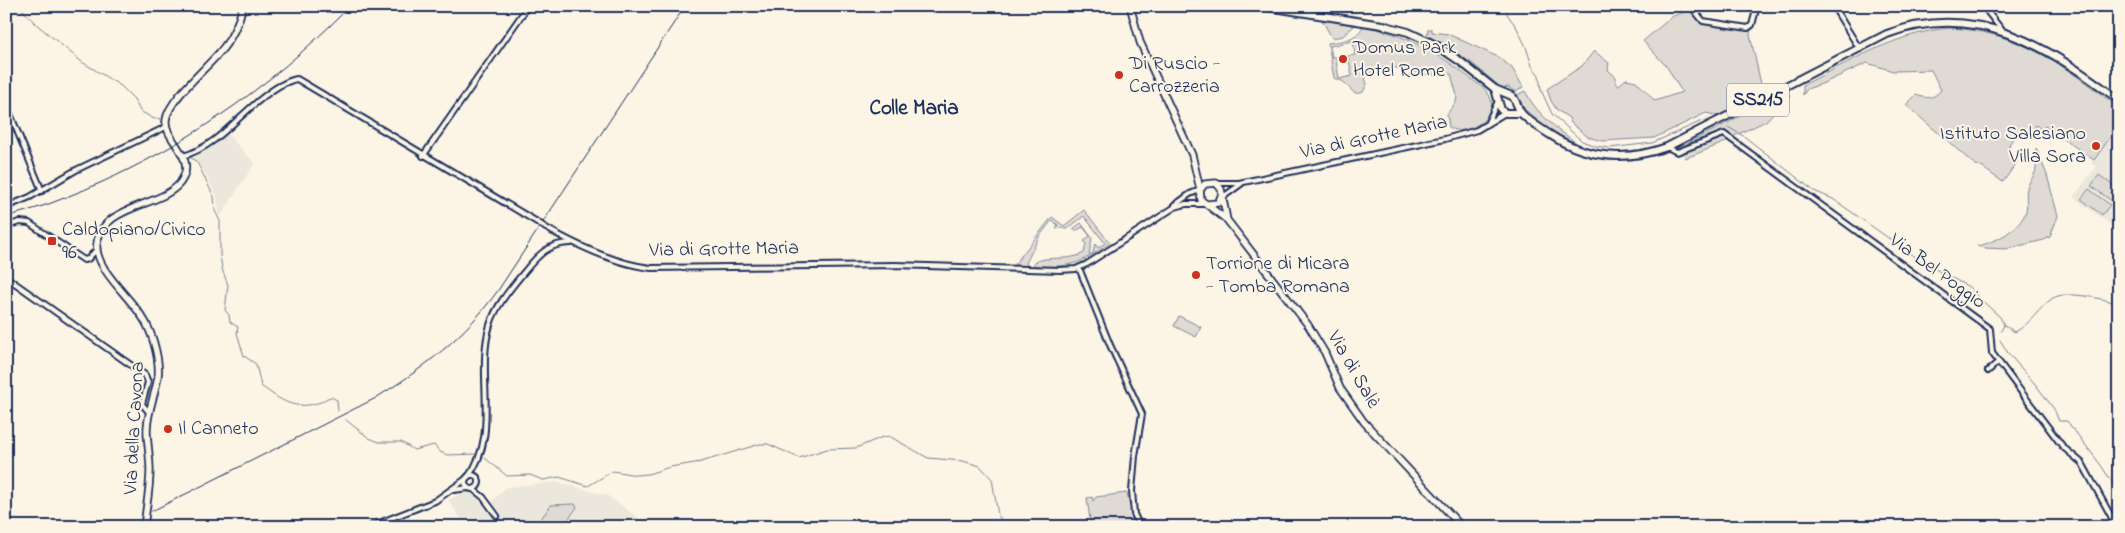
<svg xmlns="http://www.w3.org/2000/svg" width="2125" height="533" font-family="'Indie Flower',sans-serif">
<rect width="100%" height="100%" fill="#fcf5e5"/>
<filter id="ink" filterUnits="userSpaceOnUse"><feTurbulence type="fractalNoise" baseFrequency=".02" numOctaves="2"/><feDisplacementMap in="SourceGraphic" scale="10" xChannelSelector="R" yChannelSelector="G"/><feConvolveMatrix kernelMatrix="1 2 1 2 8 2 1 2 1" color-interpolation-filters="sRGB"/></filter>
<g filter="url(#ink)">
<g fill="#ece7dc">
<polygon points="2079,78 2119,108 2118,230 2073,197 2096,167 2091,163 2093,159 2045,126 2042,130"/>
<polygon points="227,134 255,163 220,217 216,195 201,166 193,158 208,149"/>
<polygon points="558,482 608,496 643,521 639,527 466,527 448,500 463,493 469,492 477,497 486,508 506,487"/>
</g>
<g fill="#dfdbd4" stroke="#7d8599" fill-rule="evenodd">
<polygon points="1693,9 1703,21 1751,27 1750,35 1763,93 1719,116 1706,113 1654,138 1602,141 1588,137 1571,123 1569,118 1557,110 1551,101 1547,89 1582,66 1594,51 1609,63 1608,70 1616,77 1616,83 1619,85 1626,79 1636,81 1655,101 1682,92 1667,67 1643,41 1673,16"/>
<polygon points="1322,20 1348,23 1354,26 1343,36 1332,38"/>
<path d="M1363 26C1403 33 1439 53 1471 79 1478 84 1487 89 1490 97 1500 118 1462 139 1449 127L1447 114 1456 102 1457 96 1451 74C1444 74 1437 75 1430 75 1406 73 1386 57 1365 78L1367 84 1363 92C1351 97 1351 86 1342 81 1339 80 1336 80 1334 78L1328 43C1342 41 1357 40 1363 26ZM1353 41 1355 55 1348 56 1352 76 1339 79 1336 60 1337 57H1332L1330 46Z"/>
<path d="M1950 28C2019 31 2066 67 2119 108V125L2094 160 2045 126 2042 130 2036 125 2033 132V139L2026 133H2017L2010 143 2008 150 2017 162 2003 182 1983 168 1974 164 1906 105 1916 95C1926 99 1934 99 1941 90L1931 70 1893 71 1867 63 1824 83 1807 89 1803 95V85C1849 62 1898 32 1950 28Z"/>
<polygon points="1428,29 1432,29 1432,32 1448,34 1498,57 1512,68 1523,87 1516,92 1508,87 1501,88 1472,63 1427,35"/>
<path d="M1525 91C1537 115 1556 128 1578 144 1562 145 1529 113 1517 102V95Z"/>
<polygon points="1781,95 1790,95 1766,121 1734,136 1726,142 1686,158 1679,148"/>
<path d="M2036 148 2047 175 2058 216 2050 237 2044 240 2006 249 1985 248 1977 246C1994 243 2021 229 2026 211 2028 204 2025 196 2027 188 2028 183 2032 179 2034 175 2038 167 2036 156 2036 148Z"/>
<polygon points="2099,175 2119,190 2112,201 2091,186"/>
<polygon points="2089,189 2110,205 2102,215 2081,199"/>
<path d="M1084 210 1110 243C1080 264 1071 268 1034 266V262C1050 255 1068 262 1084 253L1086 244 1084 241 1090 236 1083 227 1075 231 1073 229 1081 223 1092 238 1089 255 1093 253 1095 244 1098 248 1105 243 1084 216 1067 229 1056 228 1058 225 1052 220 1039 237 1026 263 1027 266 1014 265 1052 217 1064 226Z"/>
<polygon points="1179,316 1201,327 1196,337 1174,326"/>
<polygon points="1127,493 1134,522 1128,527 1091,527 1087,498 1092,497 1093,501 1096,497"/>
<polygon points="575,504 577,507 563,527 535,527 551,505"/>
</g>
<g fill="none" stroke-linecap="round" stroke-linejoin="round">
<g stroke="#767f94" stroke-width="1">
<polyline points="19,6 35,23 82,62 121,86 134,99 140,111 154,119 159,118 162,123"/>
<polyline points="1507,6 1507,14 1517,28 1526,47 1532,66 1539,75 1541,90 1552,114 1582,141 1595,146 1609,148 1652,143 1709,118"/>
<polyline points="1728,127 1745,137 1814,191 1833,199 1924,263 1969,287 1978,297 2000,317 2004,325 2001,331"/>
<path d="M188 158H192L198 164 214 197 215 211 220 221V255L222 269 228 285 225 310 229 315 230 322 238 327 237 333 244 356 256 364 261 386C282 401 294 411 321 402 325 400 326 398 331 397L337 400 338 411"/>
<path d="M2004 325 2015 332C2031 324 2039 307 2053 298 2066 290 2105 299 2119 304"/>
<polyline points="2000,340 2008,353 2036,385 2054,409 2059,421 2067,421 2100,464 2112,482 2119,498"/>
<polyline points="346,420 369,438 379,442 401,442 414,450 434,445 440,452 447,455 477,454"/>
<polyline points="485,458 507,476 530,475 543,480 559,477 588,486 613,471 636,475 648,474 670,467 701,462 760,444 768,444 799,458 827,449 856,448 880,438 889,436 928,458 963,461 980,466 992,479 998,515 1006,527"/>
</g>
<defs>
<g id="street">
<polyline points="1691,6 1703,21 1748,28 1752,25 1757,6"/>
<polyline points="1833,6 1859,48"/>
<polyline points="1983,6 2001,29"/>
<polyline points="6,104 42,191"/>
<polyline points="1488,122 1497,103"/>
<polyline points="1667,147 1677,152 1724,134 1990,329 1992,353 2063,447 2082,463 2117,527"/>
<path d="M183 156C222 145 244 106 279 86 285 83 290 80 297 79L537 222"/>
<polyline points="423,156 528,6"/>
<polyline points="1216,183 1239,183 1445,139 1477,130 1505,113"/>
<polyline points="1223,197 1241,184"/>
<polyline points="1175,205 1190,194 1200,190"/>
<polyline points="6,207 30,197 76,170 166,127"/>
<polyline points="6,226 20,222 29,223 84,260 88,259 97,249"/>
<path d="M546 228C578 246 615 264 651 268L895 265 1060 270 1076 269 1087 264 1175 207 1186 204H1204"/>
<polyline points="1079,268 1110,345 1142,414 1135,456 1132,491 1134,514 1140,527"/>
<polyline points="6,277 145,375 148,382 142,404 148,411"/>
<polyline points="1988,371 1998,362"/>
<circle cx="472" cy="482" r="7"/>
<path d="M468 477C501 434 475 374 490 325 496 305 512 287 525 271 538 255 549 243 571 243"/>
<polyline points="473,489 483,497 497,516"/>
<polyline points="454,490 468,488"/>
<polyline points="369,527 435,501 466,479"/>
</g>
<g id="secondary">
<polyline points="1130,6 1140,42 1192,155 1200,189"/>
<polyline points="1208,204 1218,203 1222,194"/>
<polyline points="1227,220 1221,189 1216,183 1205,184 1200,190 1201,200 1227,220 1308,325 1325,353 1340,388 1364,422 1462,527"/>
<path d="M144 527C146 508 150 489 150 470 150 456 147 443 147 429 148 410 155 395 158 377 160 362 154 339 147 325 136 301 93 270 97 243 102 205 161 207 180 183 199 157 164 141 166 120 169 98 210 66 224 47 234 35 239 21 243 6"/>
</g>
<g id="primary">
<path d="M1261 6 1382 25 1408 32 1436 45 1461 62 1495 89 1512 96C1517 101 1517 107 1521 113 1528 121 1540 128 1549 134 1585 158 1625 162 1667 147L1887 34C1977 0 2050 48 2119 100"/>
<polyline points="1495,89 1501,110 1506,113 1521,113"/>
</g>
</defs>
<use href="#street" stroke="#1b2f5e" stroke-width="8"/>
<use href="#secondary" stroke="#1b2f5e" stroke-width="9"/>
<use href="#primary" stroke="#1b2f5e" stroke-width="10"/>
<use href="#street" stroke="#fcf5e5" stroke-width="4"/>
<use href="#secondary" stroke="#fcf5e5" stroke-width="5.5"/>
<use href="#primary" stroke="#fcf5e5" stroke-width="6"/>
<g stroke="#1b2f5e" stroke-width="1">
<path d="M6 217C26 211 46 206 64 198 173 156 269 89 350 6"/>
<path d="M152 511 374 399C423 369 466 336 499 289L685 6"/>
</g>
<defs>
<polyline id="street-bridge" points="537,222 546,228"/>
</defs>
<use href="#street-bridge" stroke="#1b2f5e" stroke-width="8" stroke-linecap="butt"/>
<use href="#street-bridge" stroke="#fcf5e5" stroke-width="4"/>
</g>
</g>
<g fill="#c8321e" stroke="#fcf5e5" stroke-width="2">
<circle cx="1343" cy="59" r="5"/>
<circle cx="1119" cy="75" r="5"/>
<circle cx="2096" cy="146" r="5"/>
<rect x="47" y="236" width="10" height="10" rx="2.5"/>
<circle cx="1196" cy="275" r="5"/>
<circle cx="168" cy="429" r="5"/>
</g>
<g text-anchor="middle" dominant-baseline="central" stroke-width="4" stroke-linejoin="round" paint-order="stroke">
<rect fill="#fcf5e5" stroke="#5e6a86" stroke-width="1" x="1727" y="83.5" width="62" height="33" rx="4"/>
<g font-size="19" font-weight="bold" fill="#1b2f5e">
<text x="1758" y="100">SS215</text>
</g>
<g font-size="20" fill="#1b2f5e" stroke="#fcf5e5" text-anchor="start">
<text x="1353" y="48">Domus Park<tspan x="1353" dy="23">Hotel Rome</tspan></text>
<text x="1129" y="64">Di Ruscio -<tspan x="1129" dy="23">Carrozzeria</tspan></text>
<text x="2086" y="134" text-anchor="end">Istituto Salesiano<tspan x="2086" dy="23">Villa Sora</tspan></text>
<text x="62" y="230">Caldopiano/Civico<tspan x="62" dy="23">96</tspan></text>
<text x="1206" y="264">Torrione di Micara<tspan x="1206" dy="23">- Tomba Romana</tspan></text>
<text x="178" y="429">Il Canneto</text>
</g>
<g font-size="20" fill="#1b2f5e" stroke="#fcf5e5">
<text transform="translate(1374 138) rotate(-12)">Via di Grotte Maria</text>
<text transform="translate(724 250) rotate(-1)">Via di Grotte Maria</text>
<text transform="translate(1937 272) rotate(36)">Via Bel Poggio</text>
<text transform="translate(1353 370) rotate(60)">Via di Salè</text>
<text transform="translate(135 428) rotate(-87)">Via della Cavona</text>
</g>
<g font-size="21" font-weight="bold" fill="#1b2f5e" stroke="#fcf5e5">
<text x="914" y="109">Colle Maria</text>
</g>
</g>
<rect width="2125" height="533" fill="none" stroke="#fcf5e5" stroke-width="25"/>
<rect x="12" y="12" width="2100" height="508" fill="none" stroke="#1b2f5e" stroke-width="2" filter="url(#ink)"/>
</svg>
